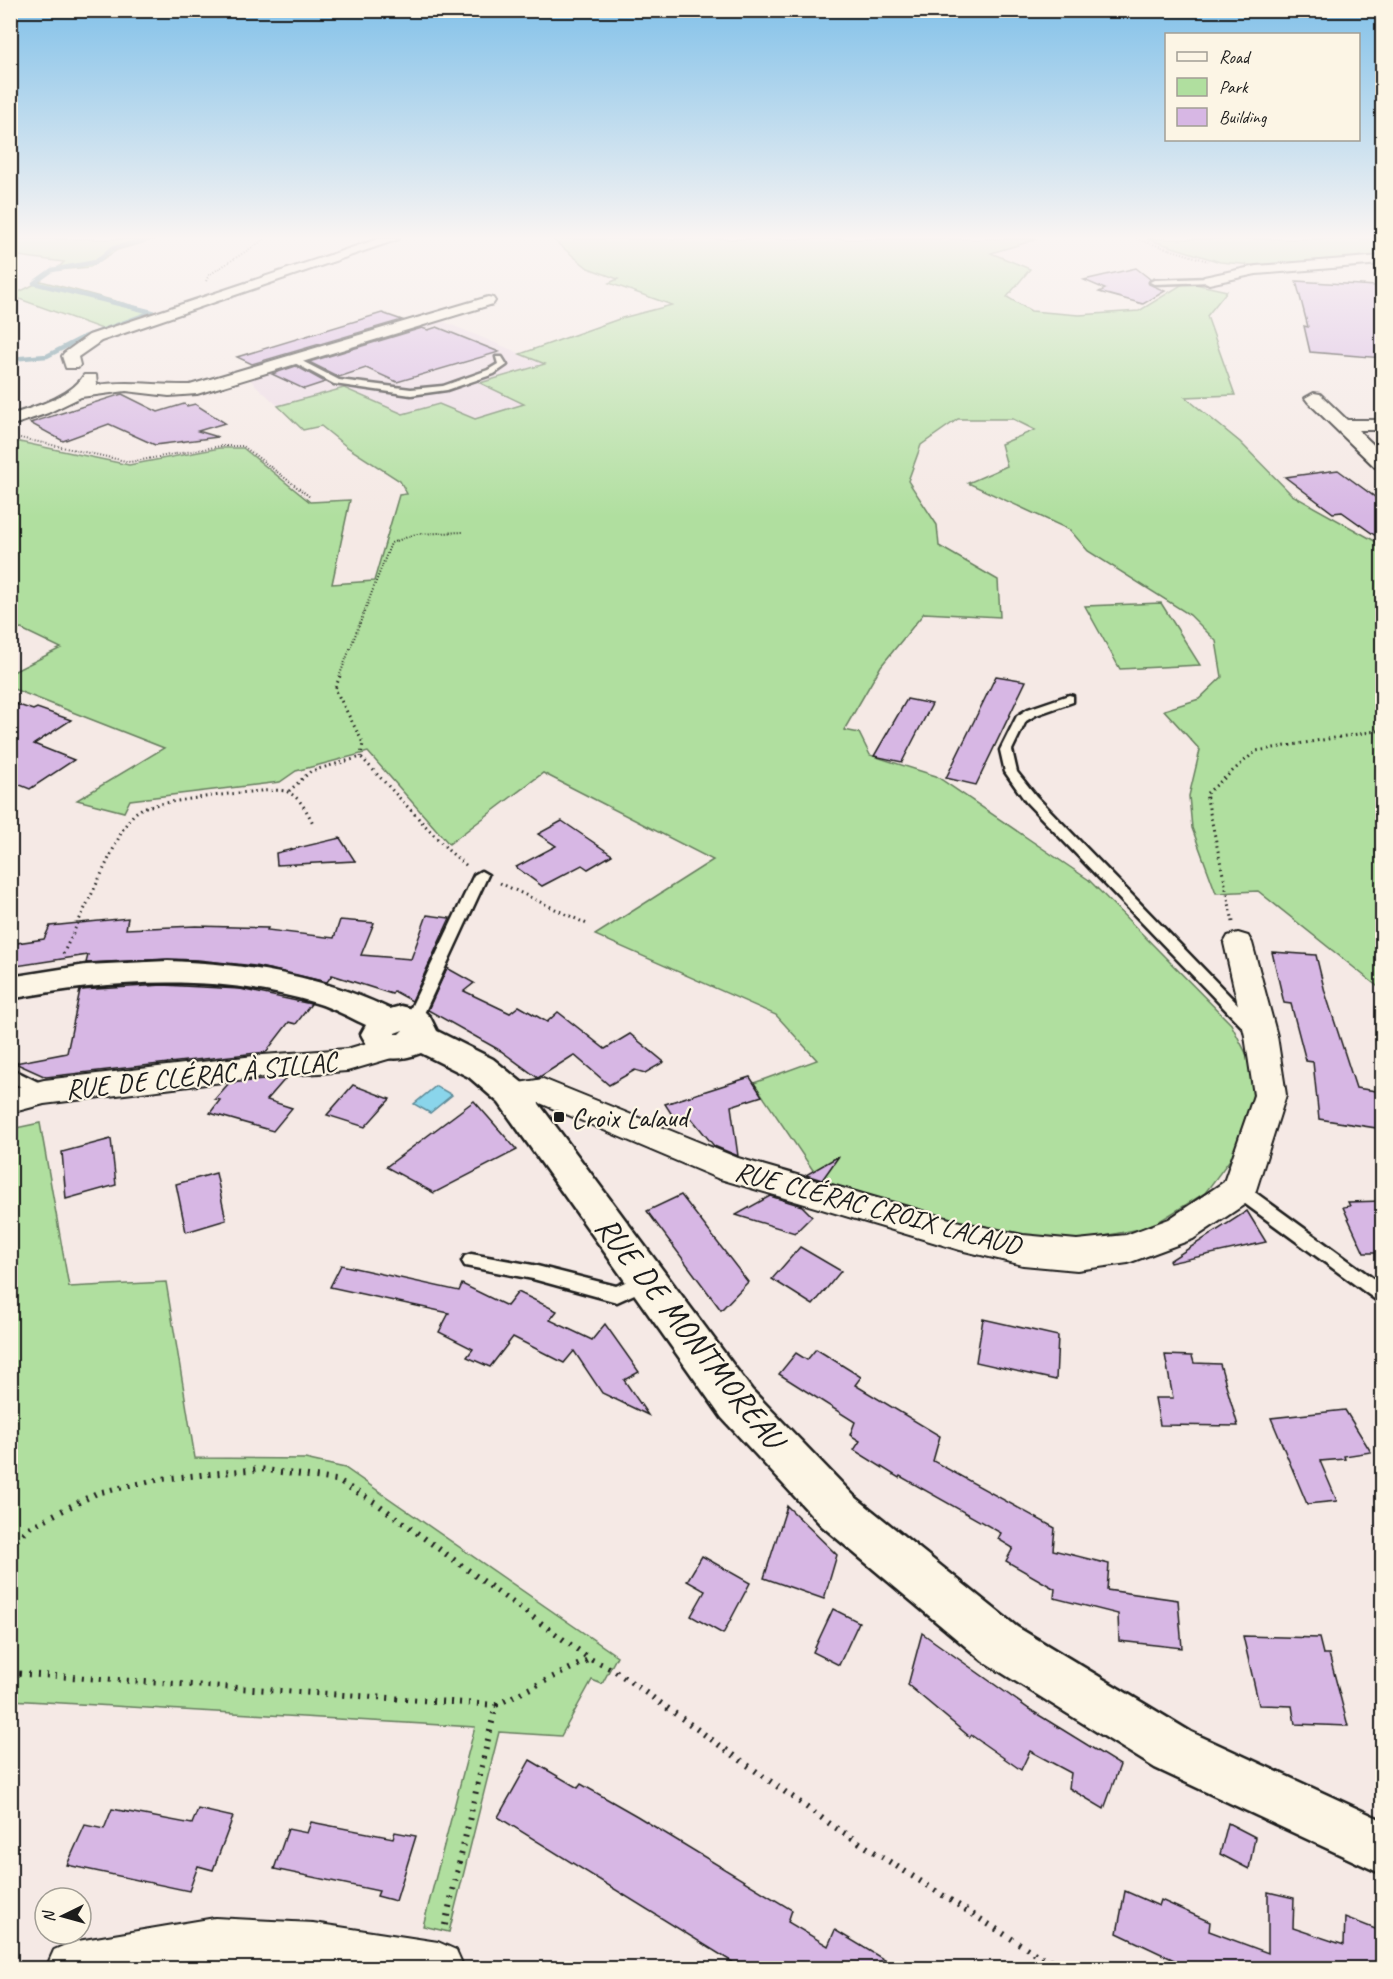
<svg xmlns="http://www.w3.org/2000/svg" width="1393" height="1979" font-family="Caveat,sans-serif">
<rect width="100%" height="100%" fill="#f5e9e5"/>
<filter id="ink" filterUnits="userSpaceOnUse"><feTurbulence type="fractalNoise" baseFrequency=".0167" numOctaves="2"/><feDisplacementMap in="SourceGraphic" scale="12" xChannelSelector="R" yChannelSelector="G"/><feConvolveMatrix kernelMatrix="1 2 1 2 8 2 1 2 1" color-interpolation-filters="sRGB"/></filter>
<g filter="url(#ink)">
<polygon fill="#ecdae5" points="442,321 546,364 481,383 525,404 474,419 439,404 403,414 344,388 278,406 249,379"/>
<g fill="#b0df9f" stroke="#667e5e" stroke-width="1.5">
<polygon points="11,239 156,239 117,250 90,267 56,270 64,262 11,255"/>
<polygon points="552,239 1038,239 991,253 1030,269 1007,297 1031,311 1079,315 1139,311 1186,282 1227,291 1207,316 1235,395 1185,397 1240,442 1292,495 1382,545 1382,990 1258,891 1216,893 1192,828 1189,796 1200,750 1164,710 1199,699 1222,677 1216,641 1190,615 1088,551 1070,530 968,483 1007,466 1001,444 1035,430 1013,419 958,419 921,445 908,481 937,525 939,546 998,580 1000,617 924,613 881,666 844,730 859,733 870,755 936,776 1089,880 1231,1024 1251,1063 1253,1104 1232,1157 1205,1193 1150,1227 1078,1241 1007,1234 825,1188 754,1083 817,1060 776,1015 595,935 713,860 543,773 449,844 368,752 296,771 280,782 130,800 124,812 77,800 164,748 11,688 11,673 61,648 11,624 10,440 129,465 220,448 243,448 310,502 350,500 332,584 374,581 399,495 407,494 400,481 347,447 321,426 303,430 278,406 344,388 403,414 439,404 475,419 524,404 480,383 545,364 520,354 622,318 672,305 609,283 618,279 588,268"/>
<polygon points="1147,239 1382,239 1382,257 1263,266 1220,262"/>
<polygon points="41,281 156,312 105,330 11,296"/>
<polygon points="1161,603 1200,665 1120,669 1085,606"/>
<polygon points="40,1123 69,1287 166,1282 195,1458 305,1459 345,1468 617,1656 602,1684 592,1680 561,1736 499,1732 449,1932 423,1926 475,1727 11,1700 11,1129"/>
</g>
<polygon fill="#8ad5eb" stroke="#5e8b98" stroke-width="1.5" points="436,1086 452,1095 430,1113 414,1104"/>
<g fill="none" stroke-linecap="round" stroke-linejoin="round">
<polyline stroke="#5e8b98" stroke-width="4.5" points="10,359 47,356 84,337 152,312 34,283 52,270 96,262 111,249 149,239"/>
</g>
<g fill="#d7b7e4" stroke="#1c1c1c" stroke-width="1.5">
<polygon points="1136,268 1150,279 1149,284 1165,291 1143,304 1099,292 1105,289 1084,280"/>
<polygon points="1296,281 1376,286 1383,303 1383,358 1310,352 1304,326 1308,327"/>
<polygon points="382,313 402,320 252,364 237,357"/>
<polygon points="437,327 499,352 397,382 366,368 339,377 309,362 422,328 428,330"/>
<polygon points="296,366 325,382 304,389 272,374"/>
<polygon points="122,394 158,412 184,404 187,406 195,404 225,423 198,431 218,437 155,445 109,424 63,441 30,423"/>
<polygon points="1338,470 1383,503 1383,541 1342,512 1333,513 1285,477"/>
<polygon points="996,676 1026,681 976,785 946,778"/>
<polygon points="907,699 932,704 902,762 874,756"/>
<polygon points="10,702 33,710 37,708 71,720 34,744 74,760 30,789 10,781"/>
<polygon points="562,821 612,855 588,869 582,865 542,886 516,867 556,846 538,834"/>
<polygon points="340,838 355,861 277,865 276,853"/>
<polygon points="427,915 450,918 412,1001 394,991 392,994 332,975 327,982 255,966 198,960 168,959 86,963 88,955 10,967 10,944 44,939 50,926 128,918 126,929 196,926 268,928 267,930 334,938 340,920 374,923 361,955 411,959"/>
<polygon points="1272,952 1316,955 1325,992 1356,1088 1383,1092 1383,1129 1319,1119 1313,1062 1306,1061 1291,1004 1284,1003"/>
<polygon points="447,968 474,983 464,991 510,1013 519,1006 547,1022 558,1012 605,1049 630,1034 664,1062 645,1073 635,1070 609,1085 574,1055 538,1078 501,1051 428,1010"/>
<polygon points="163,985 240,989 311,1004 296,1024 289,1022 266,1052 46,1077 15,1063 67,1053 80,990"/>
<polygon points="750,1077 762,1096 731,1106 738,1156 714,1146 692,1119 678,1124 665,1104"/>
<polygon points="286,1078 267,1100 292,1108 273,1131 210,1113 220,1100 215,1099 229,1083"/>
<polygon points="353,1085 390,1099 365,1127 327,1115"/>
<polygon points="474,1101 517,1150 434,1193 386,1167"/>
<polygon points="111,1139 116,1185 66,1199 62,1152"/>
<polygon points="839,1156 822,1180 806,1175"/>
<polygon points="216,1173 226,1220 186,1232 176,1184"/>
<polygon points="681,1195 748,1282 721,1310 647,1211"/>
<polygon points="770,1196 802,1206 812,1216 795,1233 736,1215"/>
<polygon points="1383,1201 1383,1253 1364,1253 1343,1207 1350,1206 1348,1202"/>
<polygon points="1247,1211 1266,1242 1170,1263 1169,1261"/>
<polygon points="800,1247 841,1271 813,1305 772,1279"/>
<polygon points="341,1265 459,1291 462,1284 507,1306 518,1292 557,1311 550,1320 592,1340 605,1324 639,1372 624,1380 648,1415 602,1393 574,1351 564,1363 513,1337 490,1367 467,1357 473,1349 439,1332 449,1313 330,1287"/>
<polygon points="983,1319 1058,1336 1056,1380 976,1362"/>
<polygon points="816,1349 861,1377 855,1385 940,1436 933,1461 1055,1528 1053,1550 1109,1564 1107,1590 1178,1600 1182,1648 1119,1641 1118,1614 1054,1598 1055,1589 1006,1561 1013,1548 998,1539 1001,1533 900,1476 899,1478 854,1450 860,1441 850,1435 855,1422 779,1374 796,1353 807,1360"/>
<polygon points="1165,1355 1192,1356 1194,1363 1220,1364 1238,1426 1160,1425 1155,1398 1173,1398"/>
<polygon points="1345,1410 1371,1452 1344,1456 1345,1459 1320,1461 1337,1501 1307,1504 1271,1418"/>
<polygon points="787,1506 837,1555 824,1599 764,1578"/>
<polygon points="702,1556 750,1583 723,1634 691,1616 705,1591 687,1581"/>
<polygon points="833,1609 859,1622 839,1665 813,1652"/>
<polygon points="922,1633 1029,1709 1120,1765 1104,1809 1069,1788 1071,1773 1030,1751 1021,1770 971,1735 970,1737 908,1685"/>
<polygon points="1243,1636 1319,1638 1323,1654 1329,1654 1348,1726 1295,1724 1292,1706 1259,1705"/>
<polygon points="530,1760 578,1788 581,1784 637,1816 792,1910 788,1922 828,1946 835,1930 898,1968 742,1968 498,1817"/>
<polygon points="112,1809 192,1824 198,1809 233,1817 213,1870 198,1866 189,1891 67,1865 85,1825 104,1829"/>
<polygon points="311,1822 393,1838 395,1832 416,1836 396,1901 377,1896 379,1891 274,1869 288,1829 307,1833"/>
<polygon points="1228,1823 1255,1837 1249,1869 1220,1854"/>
<polygon points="1125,1891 1159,1906 1161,1900 1210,1922 1209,1931 1268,1953 1268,1892 1294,1898 1293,1928 1344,1945 1345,1917 1383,1932 1383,1968 1191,1968 1117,1933"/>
</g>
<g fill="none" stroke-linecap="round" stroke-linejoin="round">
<defs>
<g id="service">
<polygon points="1209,278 1212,282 1154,284 1150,282 1154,280"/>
<polygon points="496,357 502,357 507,365 494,374 447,390 411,395 334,384 291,361 298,359 339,380 411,389 443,386 488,370 498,364"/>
<polygon points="1069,695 1073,696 1073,702 1036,715 1026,721 1012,750 1017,772 1036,796 1259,1026 1262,1030 1259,1034 1249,1034 1026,802 1005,772 1000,750 1017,716 1028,709"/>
<polygon points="481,871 488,875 421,1020 418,1024 408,1024 405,1020 474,875"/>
<polygon points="10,1068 50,1088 52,1092 50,1096 38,1096 10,1081"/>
<polygon points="1239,1183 1245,1185 1382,1285 1382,1302 1376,1300 1233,1195 1230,1190 1233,1185"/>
<polygon points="471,1254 533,1265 616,1286 646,1273 652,1276 655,1281 652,1286 617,1302 533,1279 465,1266 462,1261 465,1256"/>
</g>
<g id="minor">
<polygon points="378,239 399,239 101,341 78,357 80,365 78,368 66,368 62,356 64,353 89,335"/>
<polygon points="1382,256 1382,264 1256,274 1209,284 1202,280 1204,277 1256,266"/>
<path d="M488 297 493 298 495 301 493 304 197 394 169 396 126 391 81 397 48 413 10 426V415C34 407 71 397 84 375H96L97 385C131 380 157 386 190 385Z"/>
<polygon points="1314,393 1320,394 1347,420 1382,420 1382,430 1358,430 1382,453 1382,468 1375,467 1308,402 1305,398"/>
<polygon points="1238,933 1248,936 1252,943 1277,1036 1286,1095 1256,1190 1251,1200 1193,1239 1128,1263 1077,1270 1023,1265 960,1250 717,1178 540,1103 512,1106 501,1102 496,1094 501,1086 543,1079 738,1158 960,1222 1023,1235 1077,1240 1126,1235 1169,1219 1224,1182 1254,1095 1245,1036 1224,943 1228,936"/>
<polygon points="391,1036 402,1039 407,1047 402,1055 347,1071 263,1077 44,1104 10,1113 10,1089 44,1080 263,1055 347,1049"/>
<polygon points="215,1918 313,1923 438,1942 456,1950 464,1968 46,1968 54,1950 72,1942"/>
</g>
<path id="secondary" d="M168 961C247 964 319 975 390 1009L401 1006 425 1012 430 1017 437 1031 493 1059 525 1085 752 1390 854 1496 1017 1627 1191 1732 1382 1820V1874L1155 1768 983 1661 822 1526 722 1418 499 1103 469 1077 421 1053C395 1063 374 1061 361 1034L366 1025C349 1017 333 1008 316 1003 218 973 109 980 10 999V977L86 965ZM403 1030 399 1034H395V1033Z"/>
</defs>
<use href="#service" stroke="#1c1c1c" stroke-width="5"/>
<use href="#minor" stroke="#1c1c1c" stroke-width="4"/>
<use href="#secondary" stroke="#1c1c1c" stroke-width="5"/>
<g stroke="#1c1c1c" stroke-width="2" stroke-dasharray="1 2" stroke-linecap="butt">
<polyline points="1136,239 1208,261"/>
<polyline points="206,281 209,275 265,239"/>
<polyline points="20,438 130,462 221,446 243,446 310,497"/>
<polyline points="339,677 391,543 416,534 463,532"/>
</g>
<g stroke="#1c1c1c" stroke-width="3" stroke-dasharray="1.5 4" stroke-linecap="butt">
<polyline points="340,676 335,689 363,743 361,757"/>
<polyline points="289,791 311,771 361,757 449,851 467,866"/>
<polyline points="500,883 589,925"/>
<polyline points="1233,922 1206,794 1256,751 1382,730"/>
<path d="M63 954 122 831C128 821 133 813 143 808 158 802 272 787 285 791 300 796 307 812 314 825"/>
</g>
<g stroke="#1c1c1c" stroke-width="6" stroke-dasharray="2 7" stroke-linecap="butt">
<polyline points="10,1546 30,1527 97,1493 161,1479 260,1469 336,1480 376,1503 590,1659 614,1670 833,1826 1042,1958 1067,1968"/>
<polyline points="10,1673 496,1705 444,1929"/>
<polyline points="496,1705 590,1659"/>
</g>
<use href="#service" fill="#fcf5e5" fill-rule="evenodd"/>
<use href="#minor" fill="#fcf5e5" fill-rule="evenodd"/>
<use href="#secondary" fill="#fcf5e5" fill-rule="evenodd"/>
</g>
</g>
<linearGradient id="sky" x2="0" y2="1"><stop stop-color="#82c1e9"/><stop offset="0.46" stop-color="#faf5f3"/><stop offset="1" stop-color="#faf5f3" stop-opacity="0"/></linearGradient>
<rect width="1393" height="517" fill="url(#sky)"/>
<rect fill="#1c1c1c" stroke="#fcf5e5" stroke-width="2" x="553" y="1111" width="12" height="12" rx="3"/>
<g text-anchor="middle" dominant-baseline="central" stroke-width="4.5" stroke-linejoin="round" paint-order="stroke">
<g font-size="28" fill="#1c1c1c" stroke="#fcf5e5">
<text transform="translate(201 1075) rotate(-6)">RUE DE CLÉRAC À SILLAC</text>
<text transform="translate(878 1208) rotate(15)">RUE CLÉRAC CROIX LALAUD</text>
</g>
<g font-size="28" fill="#1c1c1c" stroke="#fcf5e5" text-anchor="start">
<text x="571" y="1117">Croix Lalaud</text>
</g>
<g font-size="33" fill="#1c1c1c" stroke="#fcf5e5">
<text transform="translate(690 1332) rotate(52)">RUE DE MONTMOREAU</text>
</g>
</g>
<rect width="1393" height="1979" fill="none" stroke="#fcf5e5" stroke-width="36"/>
<rect x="18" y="18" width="1357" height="1943" fill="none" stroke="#1c1c1c" stroke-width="2" filter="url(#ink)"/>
<rect x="1165" y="33" width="195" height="108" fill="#fcf5e5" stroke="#a29e95" stroke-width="1.5"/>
<rect x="1177" y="52" width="30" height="9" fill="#fcf5e5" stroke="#a29e95" stroke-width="1.5"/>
<text x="1219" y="63" font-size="18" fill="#1c1c1c">Road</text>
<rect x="1177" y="78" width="30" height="18" fill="#b0df9f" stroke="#a29e95" stroke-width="1.5"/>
<text x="1219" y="93" font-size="18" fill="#1c1c1c">Park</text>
<rect x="1177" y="108" width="30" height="18" fill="#d7b7e4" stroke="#a29e95" stroke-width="1.5"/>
<text x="1219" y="123" font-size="18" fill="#1c1c1c">Building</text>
<g transform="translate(63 1916) rotate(265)"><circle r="28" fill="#fcf5e5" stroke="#a29e95" stroke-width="1.5"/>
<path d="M0-4.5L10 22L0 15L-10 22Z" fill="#1c1c1c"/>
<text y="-9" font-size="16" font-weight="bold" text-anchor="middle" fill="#1c1c1c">N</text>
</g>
</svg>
